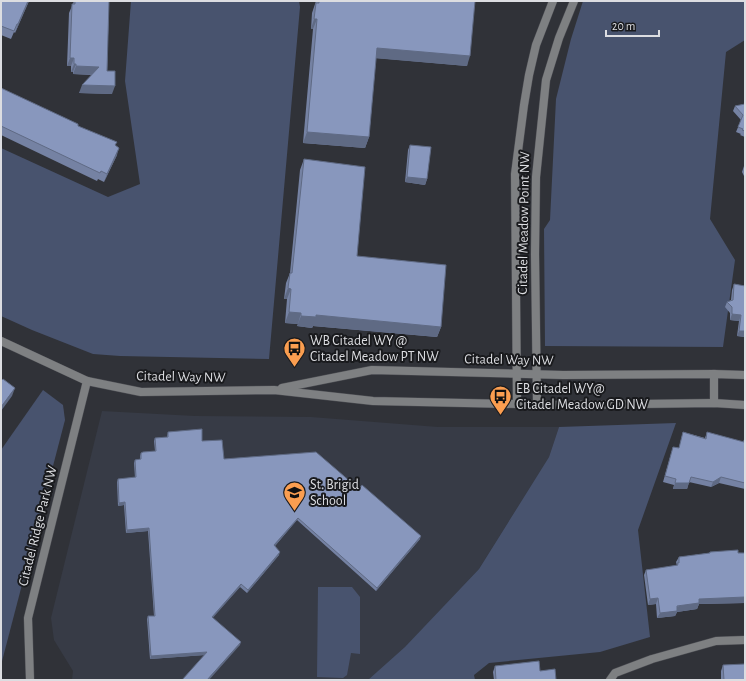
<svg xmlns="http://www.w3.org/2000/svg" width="746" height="681" font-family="'Alegreya Sans',sans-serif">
<rect width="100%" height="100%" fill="#303238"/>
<polygon fill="#373b46" points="102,411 195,416 311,417 438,427 559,427 549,457 479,569 401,652 369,680 72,680 73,671 54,640 51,618"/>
<g fill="#48536e">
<polygon points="131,1 299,1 300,7 269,359 120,356 93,354 32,330 1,316 1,148 108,197 140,184 125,81"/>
<polygon points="583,1 745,1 745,40 726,52 710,219 735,260 723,347 545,346 544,229 550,220 556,99 571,39"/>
<polygon points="43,390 63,405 65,420 1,665 1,450"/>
<polygon points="676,423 638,530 650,637 600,652 489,663 474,675 475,680 368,680 405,647 479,569 549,457 559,427"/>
<polygon points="318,587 352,587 360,597 360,654 351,653 347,675 343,678 317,677"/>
</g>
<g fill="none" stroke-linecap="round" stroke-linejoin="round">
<defs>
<g id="minor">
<polyline points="537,403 535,254 536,177 546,80 559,38 574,1"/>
<polyline points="517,404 515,174 524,105 529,75 536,45 553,1"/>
<polyline points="30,680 28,618 87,381"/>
<polyline points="610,680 615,673 652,659 716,641 745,640"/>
</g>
<g id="tertiary">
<polyline points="1,341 87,381 141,392 274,390 373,401 563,405 714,403 745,405"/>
<polyline points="714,374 714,403"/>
<polyline points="282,388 372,370 563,375 714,374 745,375"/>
</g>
</defs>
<use href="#minor" stroke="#4c4d53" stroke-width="9"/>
<use href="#tertiary" stroke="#4c4d53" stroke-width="9"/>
<use href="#minor" stroke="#7e8082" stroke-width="8"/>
<use href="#tertiary" stroke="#7e8082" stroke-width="8"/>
</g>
<g fill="#7582a3">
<polygon points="1,1 29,1 15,33 14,32 11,39 1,35"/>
<polygon points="74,1 109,1 107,71 112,94 79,93 92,75 73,74 73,72 71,72 71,66 67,66 69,13"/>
<polygon points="316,1 475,1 467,66 376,58 369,137 365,148 303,143 313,29 311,29 312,13"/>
<polygon points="1,88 78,126 115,146 117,155 104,182 98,179 97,181 1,135"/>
<polygon points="745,104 745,137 740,135 741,134 736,132 741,120 733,111 735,106"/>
<polygon points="410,145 427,179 425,185 405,182 408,150"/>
<polygon points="304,159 357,256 441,327 437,337 313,326 312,328 297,326 298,324 285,323 287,299 284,299 286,283 290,273 300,170"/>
<polygon points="744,166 745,166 745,178 742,172"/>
<polygon points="734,284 745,286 745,337 737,336 739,321 730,320 730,313 725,307 727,302 731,300 732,290"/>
<polygon points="168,432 202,441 224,459 359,489 420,539 376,591 297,520 275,546 279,555 247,593 240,587 212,618 240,645 204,655 150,659 147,619 148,616 154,616 148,531 126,533 124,505 118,506 117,482 118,479 135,478 134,463 135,460 140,459 140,456 141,453 155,451 154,441 155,438 167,437"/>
<polygon points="683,432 705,438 707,432 743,442 745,437 745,489 719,483 711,487 689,482 687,489 673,489 674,485 663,482 673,447 679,448"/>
<polygon points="710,552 745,553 745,603 699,604 697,609 677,612 675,616 657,618 656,604 648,605 644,575 646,570 677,566 676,562 679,557 709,553"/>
<polygon points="723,665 745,680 721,680 721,671"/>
<polygon points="495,666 540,671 556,680 494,680 493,672"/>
</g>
<g fill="#5f6a84">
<polygon points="28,1 29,1 15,33 18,24"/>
<polygon points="314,19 317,19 313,29 311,29"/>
<polygon points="377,48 470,56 467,66 373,58"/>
<polygon points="70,58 74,58 71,66 67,66"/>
<polygon points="74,64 76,64 73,72 71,72"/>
<polygon points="76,66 99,67 96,75 73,74"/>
<polygon points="82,85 115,86 112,94 79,93"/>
<polygon points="307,132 369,137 365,148 303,143"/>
<polygon points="119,148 117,155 104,182 107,174"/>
<polygon points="407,177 427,179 425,185 405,182"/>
<polygon points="288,288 291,289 287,299 284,299"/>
<polygon points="289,312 301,313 298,324 285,323"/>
<polygon points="732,314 741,315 739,321 730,320"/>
<polygon points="316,315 441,327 437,337 313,326 312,328 297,326 301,316"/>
<polygon points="739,331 745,331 745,337 737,336"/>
<polygon points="15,388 12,396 1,411 1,407"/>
<polygon points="721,477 719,483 711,487 713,482"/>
<polygon points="675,483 689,483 687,489 673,489"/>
<polygon points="125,502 124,505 118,506 119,503"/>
<polygon points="298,518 297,520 273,548 274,545"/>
<polygon points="149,528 148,531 126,533 127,530"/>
<polygon points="421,536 420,539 376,591 377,588"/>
<polygon points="280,552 279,555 247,593 248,590"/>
<polygon points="241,584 240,587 211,620 212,617"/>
<polygon points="745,597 745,603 699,604 697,609 677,612 675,616 657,618 660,613 699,599"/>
<polygon points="658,598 656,604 648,605 650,599"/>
<polygon points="241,642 240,645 209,680 207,680"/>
<polygon points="207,652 206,655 150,659 151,656"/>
</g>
<g fill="#8897bd" stroke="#5f6a84">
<polygon points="1,1 28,1 18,24 17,24 14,31 1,26"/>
<polygon points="75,1 109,1 107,71 115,71 115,86 82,85 99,67 76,66 76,64 74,64 74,58 70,58 72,4 75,4"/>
<polygon points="319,1 475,1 470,56 377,48 369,137 307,132 317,19 314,19 316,3 319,3"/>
<polygon points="1,88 78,124 78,126 117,142 115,145 119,148 107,174 101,171 100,173 1,126"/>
<polygon points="745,104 745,131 742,130 743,129 738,127 743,115 735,106"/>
<polygon points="410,145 431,147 427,179 407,177"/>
<polygon points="304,159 365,167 357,256 446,265 441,327 316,315 316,317 301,316 301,313 289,312 291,289 288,288 290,273 292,273"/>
<polygon points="734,284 745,286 745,331 739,331 741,315 732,314 732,307 727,302 733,300"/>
<polygon points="3,379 15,388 1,407 1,381"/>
<polygon points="202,429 202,441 222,440 224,459 316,452 359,489 362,485 421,536 377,588 298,518 274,545 280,552 248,590 241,584 212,617 241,642 207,680 182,680 207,652 151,656 148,616 155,616 149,528 127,530 125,502 119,503 118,479 136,477 135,460 141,459 141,453 143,452 156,451 155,438 168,437 168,432"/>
<polygon points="683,432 706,439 707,432 744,442 745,439 745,483 721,477 713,482 691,477 689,483 675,483 676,479 665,476 673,447 679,448"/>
<polygon points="738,550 738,553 745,553 745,597 699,599 699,603 677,606 677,611 660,613 658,598 650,599 646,570 678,565 677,563 679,563 679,557 710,553 710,552"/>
<polygon points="539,661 540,671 555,669 556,680 496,680 495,666"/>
<polygon points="745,664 745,680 724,680 723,665"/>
</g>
<defs>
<symbol id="bus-pin" viewBox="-11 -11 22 30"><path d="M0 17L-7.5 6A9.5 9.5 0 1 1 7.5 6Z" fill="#fb9e50" stroke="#191a1d"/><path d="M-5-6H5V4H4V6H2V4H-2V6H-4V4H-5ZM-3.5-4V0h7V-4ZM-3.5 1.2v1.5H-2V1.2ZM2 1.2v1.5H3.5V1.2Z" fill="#111"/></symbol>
<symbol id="school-pin" viewBox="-11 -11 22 30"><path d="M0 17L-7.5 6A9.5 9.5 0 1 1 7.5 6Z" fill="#fb9e50" stroke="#191a1d"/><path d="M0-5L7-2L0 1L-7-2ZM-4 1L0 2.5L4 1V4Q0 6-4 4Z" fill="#111"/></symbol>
</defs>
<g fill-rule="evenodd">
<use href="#bus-pin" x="282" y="336" width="25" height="34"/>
<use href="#bus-pin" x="488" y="384" width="25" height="34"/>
<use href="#school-pin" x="282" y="480" width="25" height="34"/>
</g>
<g text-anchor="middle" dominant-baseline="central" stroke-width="4" stroke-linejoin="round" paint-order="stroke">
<g font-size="14" fill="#dcdde1" stroke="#191a1d">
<text transform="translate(524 223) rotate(-89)">Citadel Meadow Point NW</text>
<text transform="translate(509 360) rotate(1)">Citadel Way NW</text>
<text transform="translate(181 377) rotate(1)">Citadel Way NW</text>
<text transform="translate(38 526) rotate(-76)">Citadel Ridge Park NW</text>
</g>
<g font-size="14" fill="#dcdde1" stroke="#191a1d" text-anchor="start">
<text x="310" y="341">WB Citadel WY @<tspan x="310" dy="16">Citadel Meadow PT NW</tspan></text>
<text x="516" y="389">EB Citadel WY@<tspan x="516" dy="16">Citadel Meadow GD NW</tspan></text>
<text x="310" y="485">St. Brigid<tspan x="310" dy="16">School</tspan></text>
</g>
</g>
<rect width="746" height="681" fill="none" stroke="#dcdde1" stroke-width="4"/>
<path d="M606 30v6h53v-6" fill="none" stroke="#dcdde1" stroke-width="2"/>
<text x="612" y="30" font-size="12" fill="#dcdde1" stroke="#191a1d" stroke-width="3" paint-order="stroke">20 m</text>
</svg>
